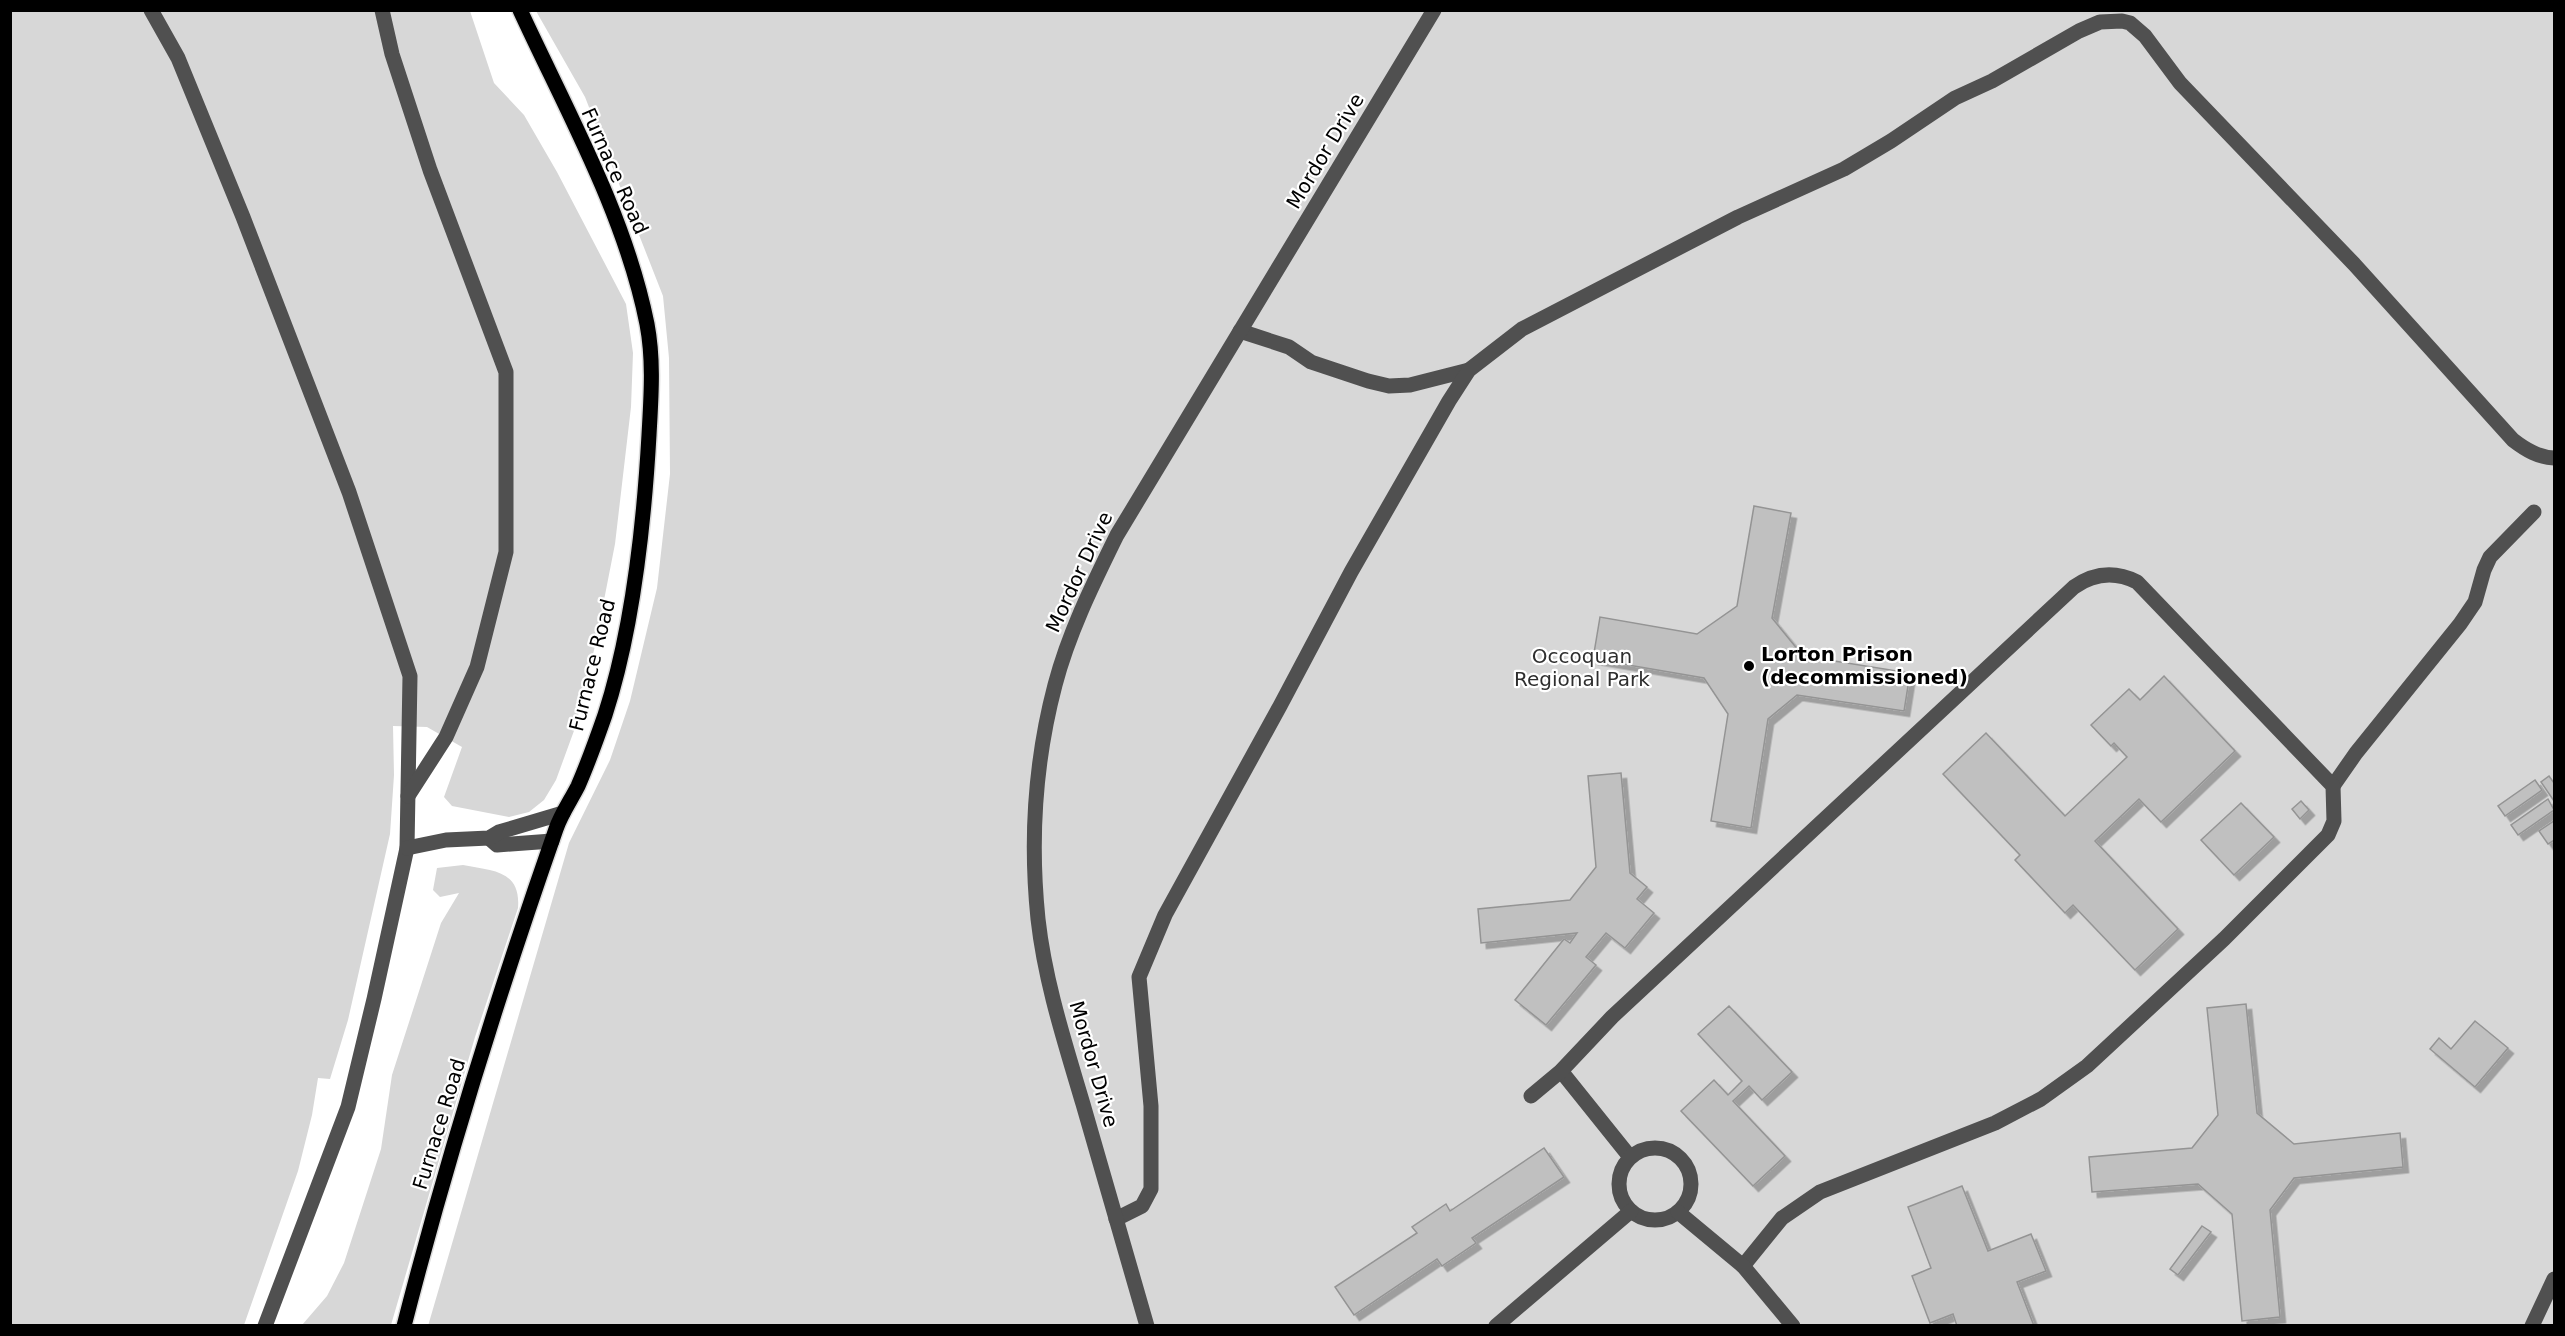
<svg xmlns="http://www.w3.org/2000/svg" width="2565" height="1336" font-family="'DejaVu Sans',sans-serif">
<defs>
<filter id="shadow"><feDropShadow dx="5.5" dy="5.5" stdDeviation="0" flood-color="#0004"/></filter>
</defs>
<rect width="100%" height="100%" fill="#fff"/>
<g fill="#d7d7d7">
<polygon points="10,11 470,11 494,83 524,115 557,172 626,304 633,353 631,407 615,544 595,646 575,728 556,780 544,800 529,812 509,817 452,806 444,797 462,747 427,727 393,726 394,775 390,834 348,1020 330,1079 318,1078 312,1115 298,1171 244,1325 11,1325"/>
<polygon points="536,11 2554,11 2554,1325 428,1326 569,843 610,760 630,701 657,588 670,474 669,358 663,296 585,97"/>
<path d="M463 865C493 871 521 870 518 908L475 1037 391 1325H302L327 1296 344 1263 381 1149 392 1075 441 923 459 893 440 897 433 890 437 868Z"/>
</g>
<g fill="#c0c0c0" stroke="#949494" stroke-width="1.5" filter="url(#shadow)">
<polygon points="1754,506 1791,513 1772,618 1803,656 1910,673 1904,711 1797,695 1768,719 1751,828 1711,821 1728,714 1704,678 1593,659 1600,617 1697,634 1737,606"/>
<polygon points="2164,676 2235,751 2161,822 2139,799 2095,841 2178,929 2135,970 2073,905 2065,913 2015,860 2020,855 1943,774 1986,733 2065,816 2127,757 2114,743 2111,746 2091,725 2129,689 2140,700"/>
<polygon points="1621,773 1630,873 1647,887 1637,899 1654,913 1625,948 1606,933 1586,957 1596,965 1546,1025 1515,1000 1564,939 1570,943 1577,933 1481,943 1478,909 1570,900 1596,867 1588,776"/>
<polygon points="2549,776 2554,783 2554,801 2541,782"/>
<polygon points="2535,780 2542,790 2505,816 2498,806"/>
<polygon points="2548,799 2554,810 2518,835 2511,825"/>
<polygon points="2301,801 2309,810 2300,819 2292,809"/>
<polygon points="2241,803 2274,837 2234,875 2201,840"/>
<polygon points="2554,821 2554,840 2548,844 2539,831"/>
<polygon points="2246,1004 2257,1113 2294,1144 2400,1133 2403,1167 2294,1178 2270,1210 2280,1317 2242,1321 2232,1214 2198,1184 2092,1192 2089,1157 2192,1148 2218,1115 2207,1008"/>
<polygon points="1729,1006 1792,1072 1762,1100 1749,1086 1733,1101 1785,1156 1753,1186 1681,1111 1714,1080 1728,1095 1742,1081 1698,1034"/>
<polygon points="2475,1021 2508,1048 2475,1087 2430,1049 2439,1038 2451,1049"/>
<polygon points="1544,1148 1564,1177 1472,1238 1476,1243 1442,1266 1437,1259 1354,1315 1335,1287 1417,1233 1412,1227 1446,1204 1450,1211"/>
<polygon points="1962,1186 1988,1251 2031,1234 2046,1271 2017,1282 2034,1326 1957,1326 1953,1314 1930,1323 1912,1276 1931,1268 1908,1207"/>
<polygon points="2202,1226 2211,1232 2178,1275 2170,1269"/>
</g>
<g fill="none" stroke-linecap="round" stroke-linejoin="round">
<defs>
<path id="major" d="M404 1326C447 1158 499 992 556 829 561 814 571 800 578 786 588 763 597 738 605 715 633 629 644 524 649 435 651 398 654 361 647 324 625 214 567 112 520 10"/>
</defs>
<use href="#major" stroke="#dbdbdb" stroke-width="18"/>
<g stroke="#505050" stroke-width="15">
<polyline points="151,10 178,58 243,217 349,492 410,676 407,848 374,999 348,1107 265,1326"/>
<polyline points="382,10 392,54 430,170 506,372 506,552 477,667 446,737 408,796"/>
<polyline points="1240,331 1289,347 1311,362 1368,381 1389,386 1410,385 1469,370"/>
<polyline points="2333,786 2356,753 2460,624 2475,602 2484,570 2490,557 2534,512"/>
<polyline points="489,838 497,845 552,841"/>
<polyline points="407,848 446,840 489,838 499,832 563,813"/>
<polyline points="1561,1071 1630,1157"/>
<path d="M1531 1096 1561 1071 1612 1017 2074 587C2094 573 2115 571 2137 582L2333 786 2334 821 2328 835 2224 939 2087 1066 2041 1099 1995 1123 1820 1192 1782 1218 1743 1266"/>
<circle cx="1655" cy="1184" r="36"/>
<polyline points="1678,1212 1743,1266 1793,1326"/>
<path d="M1116 1219 1142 1206 1151 1189V1106L1139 977 1165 915 1280 706 1351 572 1449 401 1469 370 1522 329 1738 217 1844 169 1891 141 1955 98 1992 81 2079 31 2100 22 2122 21 2130 23 2145 36 2180 83 2354 264 2513 440C2526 450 2538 457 2554 458"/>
<path d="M1147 1326C1126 1252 1104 1178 1083 1104 1065 1043 1045 982 1038 919 1030 841 1035 761 1055 685 1069 632 1093 584 1117 535L1434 10"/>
<polyline points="1496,1326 1631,1211"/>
<polyline points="2532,1326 2554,1279"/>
</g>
<use href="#major" stroke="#000" stroke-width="15"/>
</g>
<circle fill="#000" stroke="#fff" stroke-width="2" cx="1749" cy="666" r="6"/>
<g text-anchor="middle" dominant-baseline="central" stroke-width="4.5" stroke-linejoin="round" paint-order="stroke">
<g font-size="20" fill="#000" stroke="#fff">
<text transform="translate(1325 151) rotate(-59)">Mordor Drive</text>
<text transform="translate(615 171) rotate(66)">Furnace Road</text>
<text transform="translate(1079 572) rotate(-65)">Mordor Drive</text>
<text transform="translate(592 665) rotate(-76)">Furnace Road</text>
<text transform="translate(1094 1064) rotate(74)">Mordor Drive</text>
<text transform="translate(439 1124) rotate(-73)">Furnace Road</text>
</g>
<g font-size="20" font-weight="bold" fill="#000" stroke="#fff" text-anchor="start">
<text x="1761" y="654">Lorton Prison<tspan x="1761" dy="23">(decommissioned)</tspan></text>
</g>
<g font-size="20" fill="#2e2e2e" stroke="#fff">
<text x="1582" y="656">Occoquan<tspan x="1582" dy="23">Regional Park</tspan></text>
</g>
</g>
<rect width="2565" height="1336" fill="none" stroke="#000000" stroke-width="24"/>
</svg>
